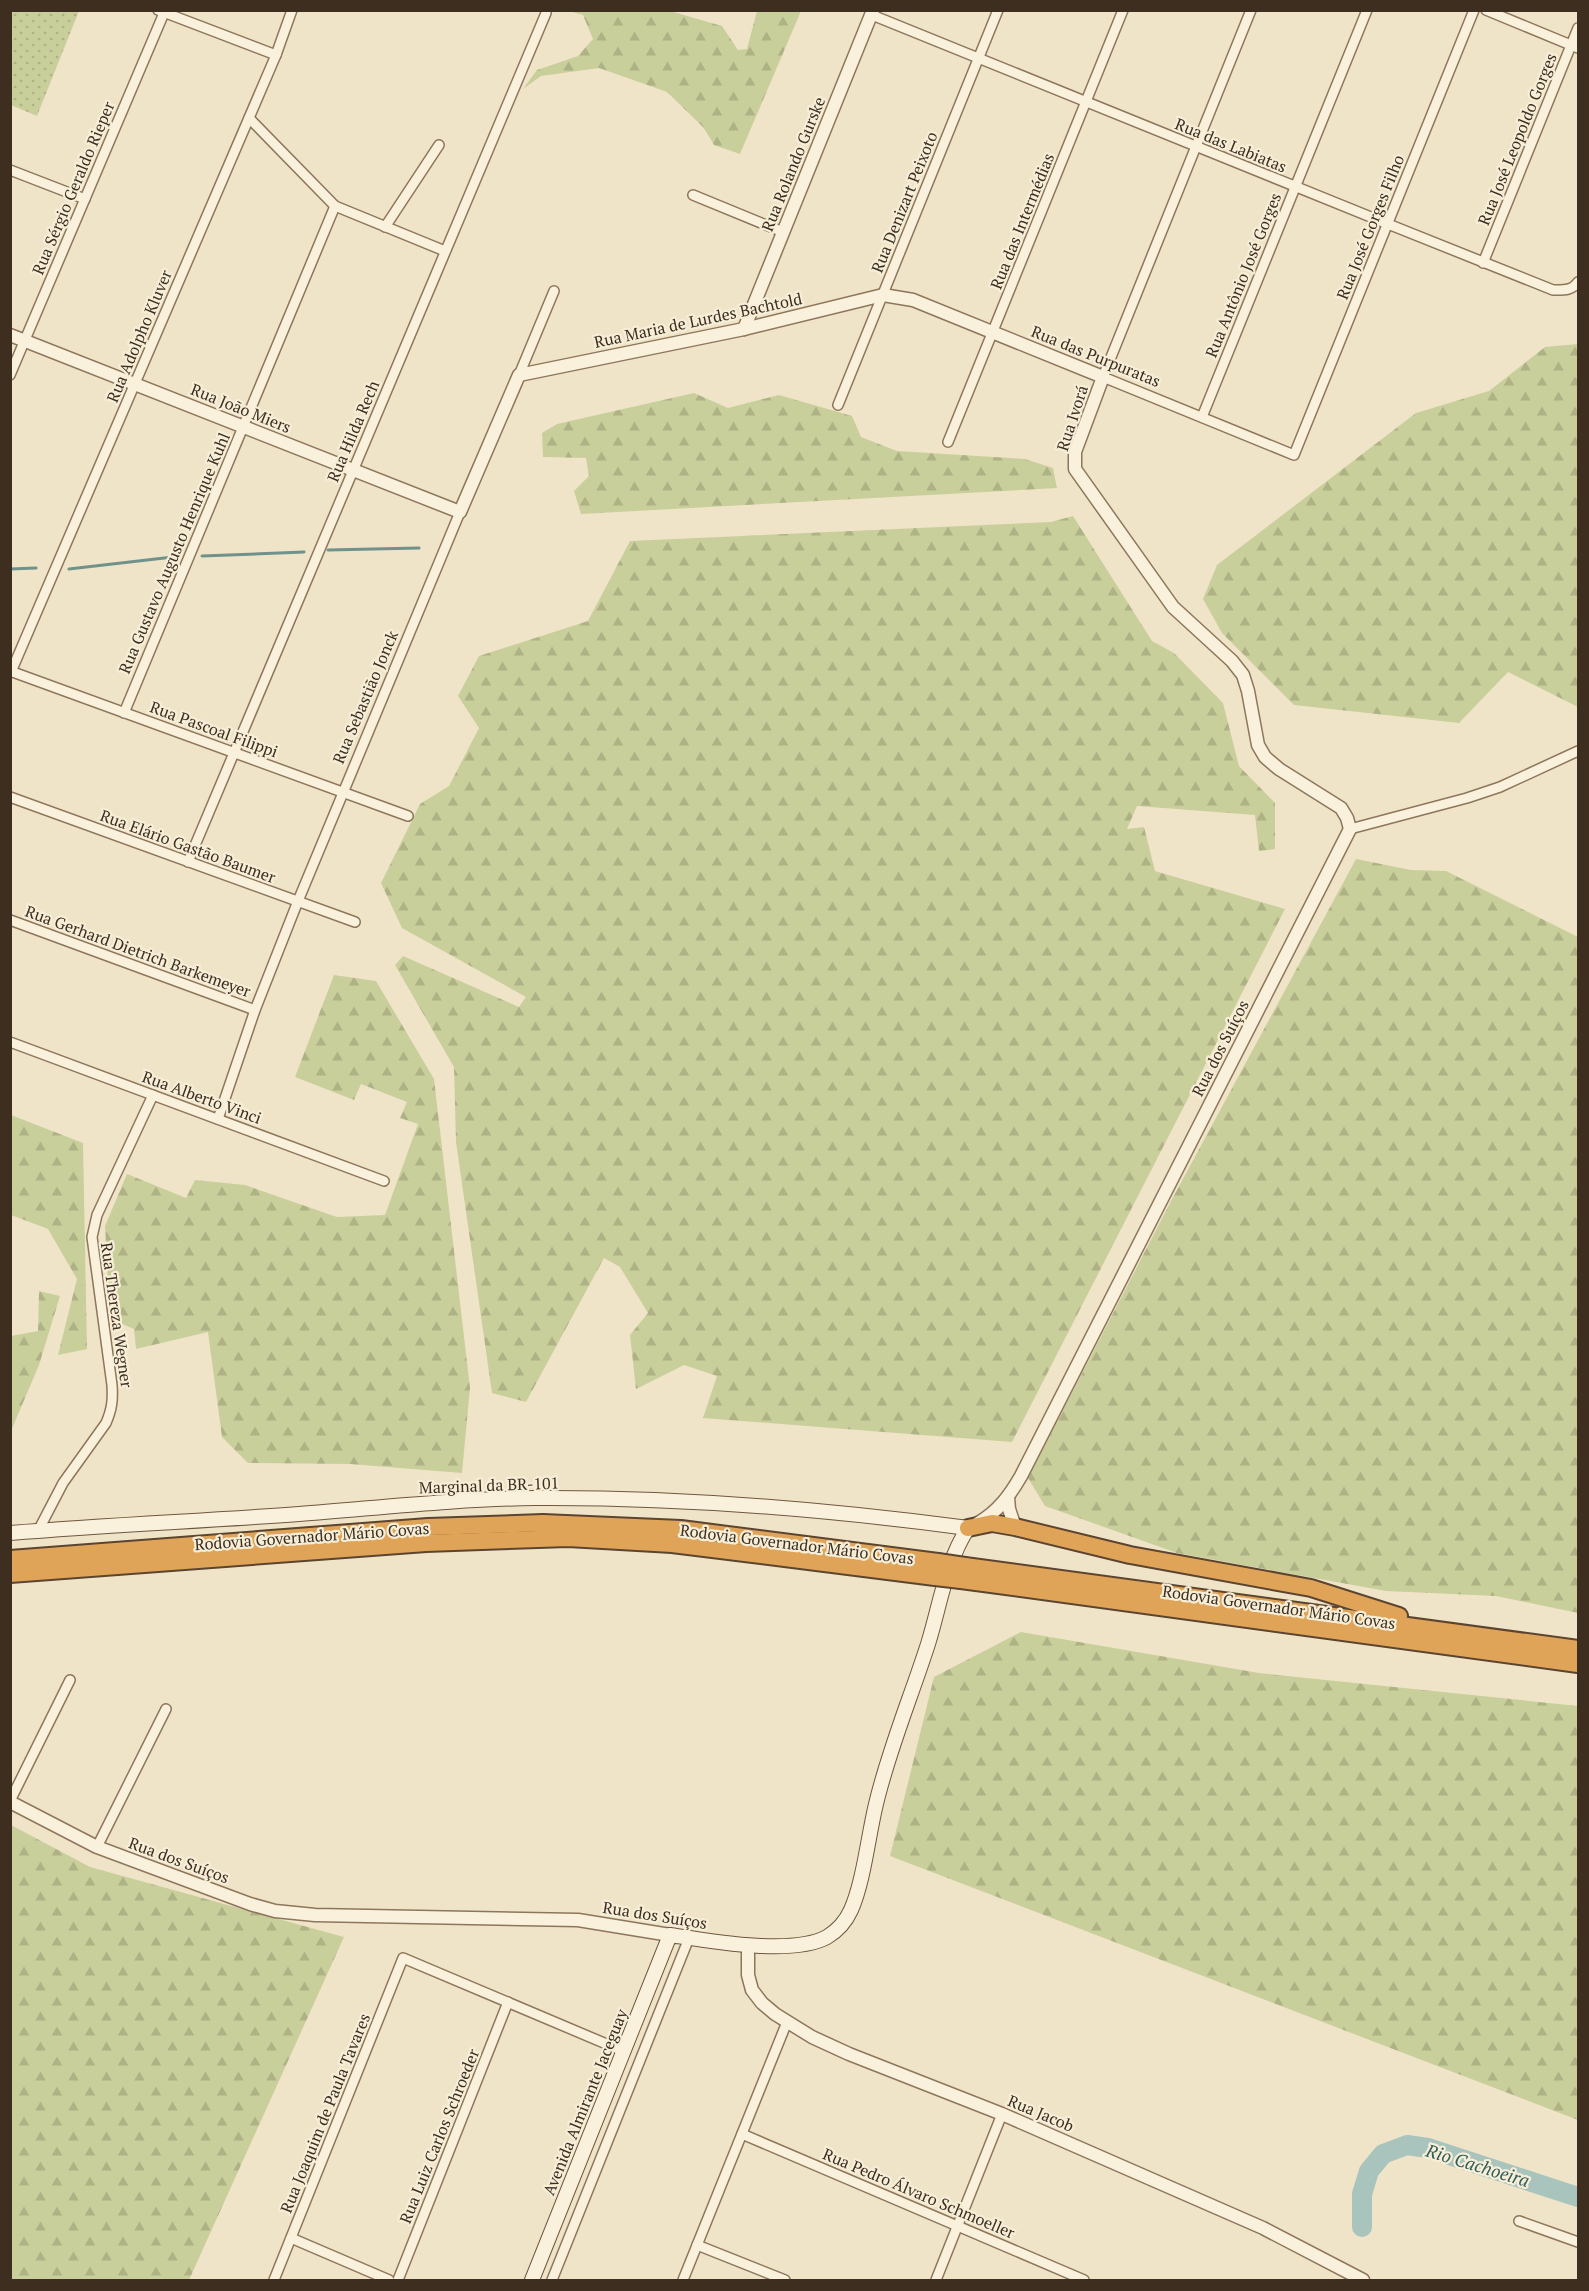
<svg xmlns="http://www.w3.org/2000/svg" width="1589" height="2291" font-family="'PT Serif',serif">
<defs>
<pattern id="grass-dots" width="8" height="8" patternUnits="userSpaceOnUse" patternTransform="scale(1.5)"><rect width="8" height="8" fill="#c9cf9b"/><path d="M2 2h.1M6 6h.1" fill="none" stroke="#aeb285" stroke-width="1.8" stroke-linecap="round"/></pattern>
<pattern id="forest-firs" width="22" height="20" patternUnits="userSpaceOnUse" patternTransform="scale(1.5)"><rect width="22" height="20" fill="#c9cf9b"/><path d="M5 1l3.5 6h-7zM16 11l3.5 6h-7z" fill="#aeb285"/></pattern>
</defs>
<rect width="100%" height="100%" fill="#f0e4c8"/>
<polygon fill="url(#grass-dots)" points="10,11 79,11 37,116 11,105"/>
<g fill="url(#forest-firs)">
<polygon points="569,11 670,11 722,26 738,50 747,49 757,11 801,11 740,154 714,145 704,128 667,92 599,68 541,76 523,89 537,70 578,56 593,39 583,15"/>
<polygon points="1578,344 1578,707 1508,672 1459,723 1294,705 1222,633 1203,599 1217,565 1416,413 1489,391 1545,347"/>
<polygon points="694,393 728,408 779,395 852,416 861,437 897,451 1025,459 1053,468 1057,488 581,514 574,491 589,476 586,458 543,457 542,433 557,424"/>
<polygon points="1073,516 1152,641 1174,653 1223,703 1239,766 1275,803 1275,849 1259,851 1255,815 1137,806 1127,829 1144,827 1155,871 1285,909 1012,1442 703,1418 717,1376 684,1365 636,1389 630,1335 648,1313 620,1267 604,1258 526,1402 492,1393 456,1142 454,1067 395,965 403,956 519,1007 526,997 402,928 381,883 420,804 449,786 479,728 458,696 479,656 588,621 630,541 1051,522"/>
<polygon points="1356,859 1411,870 1446,871 1578,937 1578,1613 1496,1596 1386,1591 1177,1553 1045,1506 1028,1478 1171,1201"/>
<polygon points="334,975 376,981 434,1079 470,1388 462,1473 350,1464 248,1463 222,1437 208,1332 136,1349 134,1329 110,1319 105,1226 127,1174 186,1198 195,1180 245,1185 337,1217 385,1215 418,1124 400,1118 407,1102 361,1084 354,1100 295,1077"/>
<polygon points="11,1115 83,1143 87,1349 58,1355 77,1279 48,1229 11,1215"/>
<polygon points="39,1291 60,1296 39,1365 11,1431 11,1336 38,1331"/>
<polygon points="1021,1632 1259,1673 1578,1706 1578,2120 890,1856 934,1677"/>
<polygon points="11,1825 90,1867 344,1937 189,2280 11,2280"/>
</g>
<g fill="none" stroke-linecap="round" stroke-linejoin="round">
<g stroke="#6f938a" stroke-width="3">
<polyline points="328,550 419,548"/>
<polyline points="202,556 304,552"/>
<polyline points="10,569 36,568"/>
<polyline points="69,569 173,557"/>
</g>
<polyline stroke="#a9c4bc" stroke-width="20" points="1362,2227 1362,2194 1369,2171 1383,2154 1407,2145 1428,2148 1578,2197"/>
<defs>
<g id="minor">
<polyline points="158,10 276,55"/>
<polyline points="1251,10 1103,377 1294,455 1474,10"/>
<polyline points="1486,10 1578,48"/>
<path d="M872 15 1388 224 1553 290C1563 290 1572 291 1578 282"/>
<polyline points="249,118 335,206 445,251"/>
<polyline points="10,170 85,199"/>
<polyline points="693,195 783,232"/>
<polyline points="385,227 439,145"/>
<polyline points="1483,263 1578,28"/>
<polyline points="10,375 164,13"/>
<polyline points="519,375 554,291"/>
<polyline points="838,405 998,10"/>
<polyline points="1202,417 1367,10"/>
<polyline points="948,442 1123,10"/>
<polyline points="10,671 408,816"/>
<polyline points="11,672 276,55 292,10"/>
<polyline points="124,713 335,206"/>
<polyline points="10,797 355,922"/>
<polyline points="1350,829 1467,798 1500,787 1578,751"/>
<polyline points="188,862 546,13"/>
<polyline points="10,920 255,1010"/>
<polyline points="10,1042 384,1181"/>
<polyline points="218,1119 255,1010 298,901 460,512"/>
<path d="M38 1531 63 1483 106 1423C112 1409 113 1400 112 1385L92 1237 97 1215 153 1095"/>
<polyline points="10,1801 70,1680"/>
<polyline points="97,1847 166,1709"/>
<polyline points="742,2134 1084,2280"/>
<polyline points="1519,2221 1578,2242"/>
<polyline points="291,2238 389,2280"/>
<polyline points="697,2245 785,2280"/>
<polyline points="274,2280 403,1958 623,2051"/>
<polyline points="398,2280 508,2002"/>
<polyline points="552,2280 689,1938"/>
<polyline points="683,2280 787,2022"/>
<polyline points="936,2280 1002,2114"/>
</g>
<g id="tertiary">
<polyline points="744,329 873,10"/>
<path d="M10 335 460 512 519 375 744 329 883 295 913 300 1103 377 1075 452V469L1173 607 1232 661 1243 675 1248 691 1258 745 1265 757 1279 769 1341 808 1347 818 1350 829 1021 1476C1010 1495 998 1512 978 1523"/>
<polyline points="1008,1497 1009,1509 1015,1527"/>
<polyline points="10,1802 97,1847 250,1904 275,1911 315,1915 578,1920 670,1935"/>
<polyline points="748,1945 748,1975 752,1990 762,2003 775,2014 812,2037 849,2054 1002,2114 1263,2228 1363,2280"/>
</g>
<path id="secondary" d="M10 1533C107 1525 203 1521 299 1514 378 1508 456 1499 535 1498 680 1497 825 1509 968 1528 946 1562 940 1605 928 1644 911 1697 889 1749 876 1804 868 1837 864 1880 851 1910 846 1921 837 1931 827 1937 792 1956 709 1941 670 1935L532 2280"/>
<g id="motorway">
<polyline points="968,1528 992,1523 1015,1527 1130,1555 1311,1588 1399,1616"/>
<polyline points="10,1559 428,1527 543,1523 681,1529 938,1562"/>
<polyline points="965,1566 1578,1649"/>
<polyline points="10,1574 426,1543 568,1538 672,1544 935,1577"/>
<polyline points="961,1580 1578,1664"/>
</g>
</defs>
<use href="#minor" stroke="#8d765c" stroke-width="12"/>
<use href="#tertiary" stroke="#8d765c" stroke-width="15"/>
<use href="#secondary" stroke="#6f573f" stroke-width="16"/>
<use href="#motorway" stroke="#5b4430" stroke-width="20"/>
<use href="#minor" stroke="#faf1dc" stroke-width="9"/>
<use href="#tertiary" stroke="#faf1dc" stroke-width="12"/>
<use href="#secondary" stroke="#faf1dc" stroke-width="14"/>
<use href="#motorway" stroke="#e0a458" stroke-width="16"/>
<defs>
<g id="motorway-bridge">
<polyline points="938,1562 965,1566"/>
<polyline points="935,1577 961,1580"/>
</g>
</defs>
<use href="#motorway-bridge" stroke="#5b4430" stroke-width="20" stroke-linecap="butt"/>
<use href="#motorway-bridge" stroke="#e0a458" stroke-width="16"/>
</g>
<g text-anchor="middle" dominant-baseline="central" stroke-width="4.5" stroke-linejoin="round" paint-order="stroke">
<g font-size="16" fill="#3d2e20" stroke="#f7eed8">
<text transform="translate(1517 139) rotate(-68)">Rua José Leopoldo Gorges</text>
<text transform="translate(1231 145) rotate(22)">Rua das Labiatas</text>
<text transform="translate(793 164) rotate(-68)">Rua Rolando Gurske</text>
<text transform="translate(73 188) rotate(-67)">Rua Sérgio Geraldo Rieper</text>
<text transform="translate(904 202) rotate(-68)">Rua Denizart Peixoto</text>
<text transform="translate(1022 221) rotate(-68)">Rua das Intermédias</text>
<text transform="translate(1370 227) rotate(-68)">Rua José Gorges Filho</text>
<text transform="translate(1243 275) rotate(-68)">Rua Antônio José Gorges</text>
<text transform="translate(698 320) rotate(-12)">Rua Maria de Lurdes Bachtold</text>
<text transform="translate(139 336) rotate(-67)">Rua Adolpho Kluver</text>
<text transform="translate(1096 356) rotate(22)">Rua das Purpuratas</text>
<text transform="translate(241 408) rotate(22)">Rua João Miers</text>
<text transform="translate(1072 418) rotate(-72)">Rua Ivorá</text>
<text transform="translate(353 431) rotate(-67)">Rua Hilda Rech</text>
<text transform="translate(174 553) rotate(-67)">Rua Gustavo Augusto Henrique Kuhl</text>
<text transform="translate(365 697) rotate(-67)">Rua Sebastião Jonck</text>
<text transform="translate(214 729) rotate(20)">Rua Pascoal Filippi</text>
<text transform="translate(188 846) rotate(20)">Rua Elário Gastão Baumer</text>
<text transform="translate(138 951) rotate(20)">Rua Gerhard Dietrich Barkemeyer</text>
<text transform="translate(1220 1048) rotate(-63)">Rua dos Suíços</text>
<text transform="translate(202 1097) rotate(20)">Rua Alberto Vinci</text>
<text transform="translate(117 1315) rotate(82)">Rua Thereza Wegner</text>
<text transform="translate(489 1485) rotate(-2)">Marginal da BR-101</text>
<text transform="translate(312 1536) rotate(-4)">Rodovia Governador Mário Covas</text>
<text transform="translate(797 1544) rotate(7)">Rodovia Governador Mário Covas</text>
<text transform="translate(1279 1607) rotate(8)">Rodovia Governador Mário Covas</text>
<text transform="translate(179 1860) rotate(20)">Rua dos Suíços</text>
<text transform="translate(655 1915) rotate(9)">Rua dos Suíços</text>
<text transform="translate(585 2102) rotate(-68)">Avenida Almirante Jaceguay</text>
<text transform="translate(325 2113) rotate(-68)">Rua Joaquim de Paula Tavares</text>
<text transform="translate(1041 2113) rotate(23)">Rua Jacob</text>
<text transform="translate(439 2136) rotate(-68)">Rua Luiz Carlos Schroeder</text>
<text transform="translate(919 2193) rotate(23)">Rua Pedro Álvaro Schmoeller</text>
</g>
<g font-size="18" font-style="italic" fill="#2f5d5a" stroke="#f7eed8">
<text transform="translate(1478 2165) rotate(17)">Rio Cachoeira</text>
</g>
</g>
<rect width="1589" height="2291" fill="none" stroke="#3d2e20" stroke-width="24"/>
</svg>
